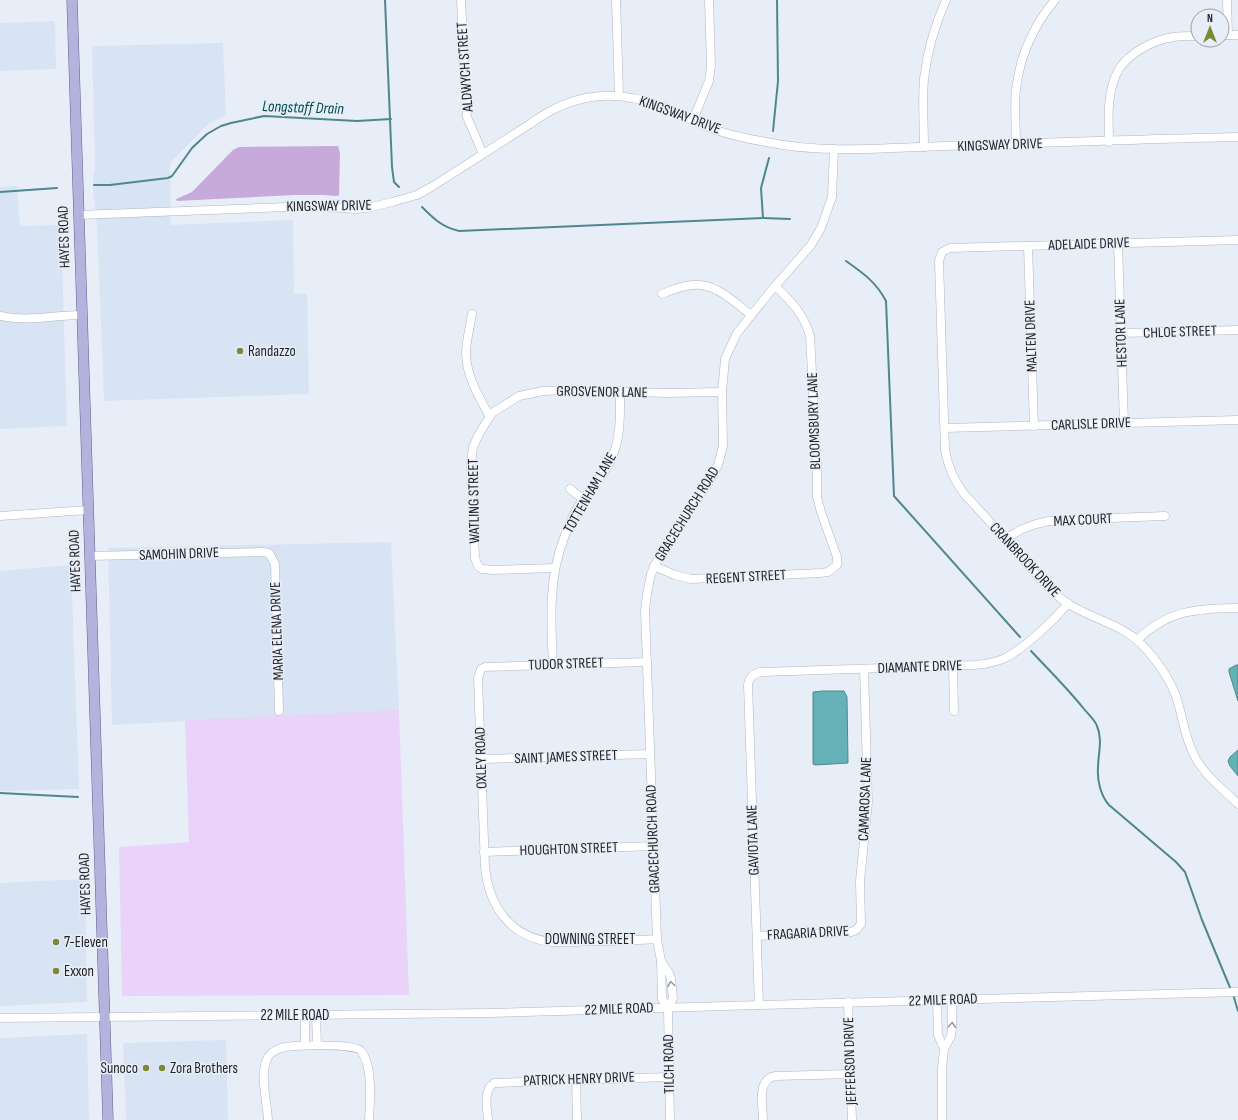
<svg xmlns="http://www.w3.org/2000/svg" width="1238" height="1120" font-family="'Sofia Sans Condensed',sans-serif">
<rect width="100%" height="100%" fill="#e7eef8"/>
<g fill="#d8e4f4">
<polygon points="55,21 56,69 0,71 0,23"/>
<polygon points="223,43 226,115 208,124 170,163 171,225 293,220 294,294 307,293 309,394 104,401 97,224 93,189 93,177 95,168 92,46"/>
<polygon points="17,186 20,226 61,225 67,426 0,429 0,187"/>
<polygon points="391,542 399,710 112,725 108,548"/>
<polygon points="71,565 79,789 0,791 0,571"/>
<polygon points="85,879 87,1002 0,1006 0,883"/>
<polygon points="87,1034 89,1120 0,1120 0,1038"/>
<polygon points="226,1040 228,1120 126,1120 123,1044 125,1043"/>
</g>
<polygon fill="#ead3f9" points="399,710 409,995 122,996 119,847 189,842 185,720"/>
<polygon fill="#c7a9db" points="338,146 340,153 339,195 337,196 324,195 294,195 177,201 176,199 192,192 233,150 239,147"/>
<g fill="#64b2b7" stroke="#50878c">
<polygon points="1236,665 1238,665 1238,701 1229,672 1229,669"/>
<polygon points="823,691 844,691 847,697 848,763 815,765 813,764 813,692"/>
<polygon points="1238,750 1238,776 1230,766 1228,761 1230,757"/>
</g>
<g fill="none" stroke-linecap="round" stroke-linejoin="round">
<g stroke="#50878c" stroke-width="2">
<polyline points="385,0 392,167 394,182 399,187"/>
<polyline points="773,131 778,81 777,0"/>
<polyline points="94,185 110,185 168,178 172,176 192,148 207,134 221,126 231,123 264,116 357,121 391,119"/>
<polyline points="0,192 57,188"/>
<path d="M422 207C434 219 442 227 459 231L763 218 790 219"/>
<polyline points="763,218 761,188 769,158"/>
<path d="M846 261C863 273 876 282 886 301L894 496 1020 637"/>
<path d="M1031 651C1049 670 1068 689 1084 709 1089 715 1095 720 1097 726 1103 740 1098 754 1098 768 1097 781 1101 796 1109 805L1176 862 1185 872 1202 920 1231 990"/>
<polyline points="0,793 78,797"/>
<polyline points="1233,994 1238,1011"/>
</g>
<defs>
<g id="minor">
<polyline points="461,0 467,117 483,154"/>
<polyline points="616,0 619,95"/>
<polyline points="1227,0 1228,35"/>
<polyline points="1222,35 1238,35"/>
<polyline points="693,120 709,81 711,65 709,0"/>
<path d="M1109 142C1109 129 1108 117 1109 105 1110 94 1113 79 1119 69 1130 52 1154 40 1173 37 1181 36 1190 36 1198 36"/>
<path d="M1016 144C1016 126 1014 107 1016 89 1020 56 1034 25 1055 0"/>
<path d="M924 147C924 124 922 102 924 79 927 52 935 25 946 0"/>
<path d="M78 215 315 206 355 209 368 208 392 202 417 195 433 186 530 124C572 93 614 88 663 107 680 114 696 122 713 129 730 135 748 139 766 142 824 154 885 148 944 146 1042 143 1140 139 1238 137"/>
<path d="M1238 240 950 248 942 252 939 261 945 450C948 467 954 481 965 495 984 515 1002 535 1020 556 1035 572 1049 591 1067 603 1096 622 1122 622 1147 650 1160 665 1171 681 1177 699 1183 719 1185 739 1195 757 1205 776 1223 789 1238 804"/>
<polyline points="1118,244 1124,423"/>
<polyline points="1028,246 1034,426"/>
<path d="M662 294C671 290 681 286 692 285 715 282 734 302 751 315"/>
<path d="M472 314C470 327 466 341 466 354 467 378 479 397 490 417"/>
<path d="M0 316C27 322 54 315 81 315"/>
<polyline points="1121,333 1238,330"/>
<polyline points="945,428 1238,420"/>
<polyline points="570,489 583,499"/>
<polyline points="0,516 88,510"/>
<polyline points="1005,539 1022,529 1036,524 1049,521 1084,519 1165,516"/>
<polyline points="90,556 262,552 269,553 275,564 279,711"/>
<path d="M654 566 675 575 691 579 820 573 828 572 837 565V557L821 512 817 497V465L810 336C804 314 791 301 775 286"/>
<polyline points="555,568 493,570 482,569 478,566 475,558 471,464 473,447 479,434 492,413 519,396 543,391 569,390 667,393 722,392"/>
<path d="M1137 640C1170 609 1196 609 1238 608"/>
<path d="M647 662 485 667 481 669 478 678 485 867C489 907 511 938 553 942 566 943 579 942 593 941 614 941 635 940 657 939"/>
<path d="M553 665C551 622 548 579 564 538 568 527 573 515 579 505 590 488 606 473 613 455 621 435 620 412 620 391"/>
<polyline points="953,666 954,711"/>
<polyline points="481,759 650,754"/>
<polyline points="484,852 654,846"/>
<polyline points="757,936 851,932 856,930 861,924 860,881 868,802 864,669"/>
<polyline points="661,961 662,999 668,1008"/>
<polyline points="937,1000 938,1035 944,1049"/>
<polyline points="848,1002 852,1120"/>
<path d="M759 1005 748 685C749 678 752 674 760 672L975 665C985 664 995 663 1005 658 1022 650 1056 619 1068 603"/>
<polyline points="305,1015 305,1045"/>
<polyline points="316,1015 317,1045"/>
<polyline points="0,1018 490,1013 759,1005 1238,992"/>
<polyline points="576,1079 577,1120"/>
<path d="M268 1120C267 1102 259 1073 268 1057 270 1053 276 1050 281 1048 293 1045 354 1043 361 1051 373 1065 370 1102 369 1120"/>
<path d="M488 1120C487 1108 483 1090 494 1083L668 1077"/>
<polyline points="670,1120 668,1008 673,998 671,979 669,973 661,961 657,939 645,611 647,594 651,574 661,552 709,482 718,465 723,446 722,392 725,359 737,333 770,292 811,245 821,228 832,197 834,149"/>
<path d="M763 1120C763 1106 756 1080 775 1076L851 1074"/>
<polyline points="942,1120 942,1069 944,1049 951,1036 952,1028 952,1000"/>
</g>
<polyline id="major" points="72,0 108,1120"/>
</defs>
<use href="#minor" stroke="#afb6bf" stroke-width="9"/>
<use href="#major" stroke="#606090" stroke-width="11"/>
<use href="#minor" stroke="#fff" stroke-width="8"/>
<use href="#major" stroke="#b4b3de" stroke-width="10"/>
</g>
<defs><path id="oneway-chevron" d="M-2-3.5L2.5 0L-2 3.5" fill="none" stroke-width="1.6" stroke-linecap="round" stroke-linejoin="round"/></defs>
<g stroke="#9c9c9e">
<use href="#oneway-chevron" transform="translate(671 984) rotate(-98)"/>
<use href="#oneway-chevron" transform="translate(952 1025) rotate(-86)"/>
</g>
<g fill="#7b8836" stroke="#e7eef8" stroke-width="1.5">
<circle cx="240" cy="351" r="4"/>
<circle cx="56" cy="942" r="4"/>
<circle cx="56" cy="971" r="4"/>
<circle cx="146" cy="1068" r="4"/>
<circle cx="162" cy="1068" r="4"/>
</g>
<g text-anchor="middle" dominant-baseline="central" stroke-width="3" stroke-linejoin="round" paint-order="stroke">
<g font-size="15" fill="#222428" stroke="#e7eef8">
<text transform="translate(465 67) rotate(-94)">ALDWYCH STREET</text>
<text transform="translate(680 115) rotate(20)">KINGSWAY DRIVE</text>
<text transform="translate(1000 145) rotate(-2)">KINGSWAY DRIVE</text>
<text transform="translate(329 206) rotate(-1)">KINGSWAY DRIVE</text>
<text transform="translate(64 237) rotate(-92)">HAYES ROAD</text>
<text transform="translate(1089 244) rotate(-2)">ADELAIDE DRIVE</text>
<text transform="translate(1180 332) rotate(-2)">CHLOE STREET</text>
<text transform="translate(1121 333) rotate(-92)">HESTOR LANE</text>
<text transform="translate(1031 336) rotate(-92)">MALTEN DRIVE</text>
<text transform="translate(602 392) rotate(1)">GROSVENOR LANE</text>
<text transform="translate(814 421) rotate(-92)">BLOOMSBURY LANE</text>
<text transform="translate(1091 424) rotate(-2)">CARLISLE DRIVE</text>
<text transform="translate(590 493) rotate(-60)">TOTTENHAM LANE</text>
<text transform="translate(474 501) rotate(-91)">WATLING STREET</text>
<text transform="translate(687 514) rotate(-58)">GRACECHURCH ROAD</text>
<text transform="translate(1083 520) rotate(-3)">MAX COURT</text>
<text transform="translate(179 554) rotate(-2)">SAMOHIN DRIVE</text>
<text transform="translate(1025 560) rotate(47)">CRANBROOK DRIVE</text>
<text transform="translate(75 561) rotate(-92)">HAYES ROAD</text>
<text transform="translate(746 577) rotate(-3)">REGENT STREET</text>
<text transform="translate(277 631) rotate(-92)">MARIA ELENA DRIVE</text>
<text transform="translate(566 664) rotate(-2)">TUDOR STREET</text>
<text transform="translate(920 667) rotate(-2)">DIAMANTE DRIVE</text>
<text transform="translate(566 757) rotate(-2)">SAINT JAMES STREET</text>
<text transform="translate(481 758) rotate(-92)">OXLEY ROAD</text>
<text transform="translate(865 799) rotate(-88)">CAMAROSA LANE</text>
<text transform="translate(653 839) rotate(-92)">GRACECHURCH ROAD</text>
<text transform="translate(753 840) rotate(-92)">GAVIOTA LANE</text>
<text transform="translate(569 849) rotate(-2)">HOUGHTON STREET</text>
<text transform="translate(85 884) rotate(-92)">HAYES ROAD</text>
<text transform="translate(808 933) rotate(-3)">FRAGARIA DRIVE</text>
<text x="590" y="939">DOWNING STREET</text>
<text transform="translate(943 1000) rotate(-2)">22 MILE ROAD</text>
<text transform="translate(619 1009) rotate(-2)">22 MILE ROAD</text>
<text x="295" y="1015">22 MILE ROAD</text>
<text transform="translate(850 1061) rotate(-92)">JEFFERSON DRIVE</text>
<text transform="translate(669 1064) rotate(-91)">TILCH ROAD</text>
<text transform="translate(579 1079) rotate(-2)">PATRICK HENRY DRIVE</text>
</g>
<g font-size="15" fill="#222428" stroke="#e7eef8" text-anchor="start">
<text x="248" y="351">Randazzo</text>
<text x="64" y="942">7-Eleven</text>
<text x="64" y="971">Exxon</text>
<text x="138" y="1068" text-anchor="end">Sunoco</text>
<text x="170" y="1068">Zora Brothers</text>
</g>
<g font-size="16" font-style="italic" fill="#004b4f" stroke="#e7eef8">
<text transform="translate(303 108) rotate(2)">Longstaff Drain</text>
</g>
</g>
<g transform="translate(1210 28)"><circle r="19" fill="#e7eef8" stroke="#989da5"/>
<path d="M0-3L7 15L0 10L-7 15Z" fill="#7b8836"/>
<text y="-6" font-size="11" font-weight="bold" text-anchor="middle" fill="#222428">N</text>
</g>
</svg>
